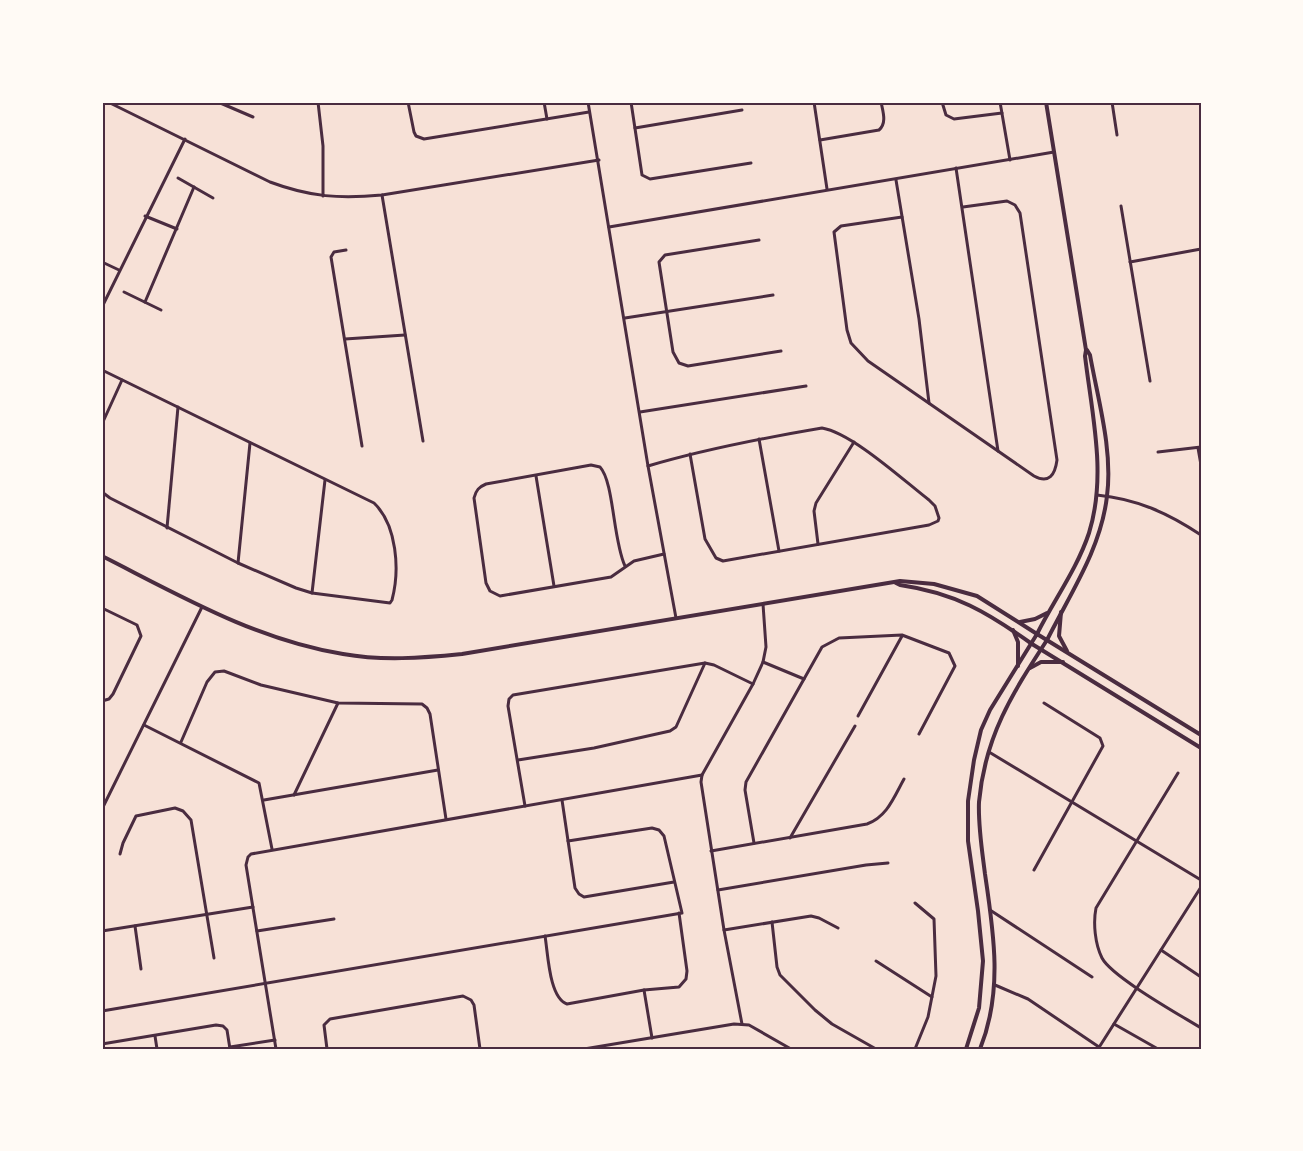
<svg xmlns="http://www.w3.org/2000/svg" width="1303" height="1151" font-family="Commissioner,sans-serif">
<rect width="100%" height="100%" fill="#f7e1d7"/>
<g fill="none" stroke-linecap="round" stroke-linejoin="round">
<g stroke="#4a2c40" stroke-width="3">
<path d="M108 102 270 182C310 197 340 199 382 195L599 160"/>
<polyline points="218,102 253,117"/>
<polyline points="318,102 323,146 323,196"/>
<polyline points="408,102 414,132 416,136 424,139 589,112"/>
<polyline points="544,102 547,119"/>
<polyline points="588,102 648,466 676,618"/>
<polyline points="631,102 642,175 650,179 751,163"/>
<polyline points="814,102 827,189"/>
<polyline points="942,102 946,115 954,119 1002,113"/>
<polyline points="1000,102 1010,160"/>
<polyline points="1112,102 1117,135"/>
<polyline points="635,128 742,110"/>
<path d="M820 140 879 130C887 123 883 112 881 102"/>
<polyline points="956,168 998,451"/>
<polyline points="178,178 213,198"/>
<polyline points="896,180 919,319 929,403"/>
<polyline points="382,195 423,441"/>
<polyline points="1121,206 1150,381"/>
<polyline points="145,216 177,229"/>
<path d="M902 217 841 226 834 232 847 330 851 343 868 361 1034 476C1049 484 1055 475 1057 460L1020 213 1015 205 1007 201 963 207"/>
<polyline points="609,227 1054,152"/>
<polyline points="759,240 665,255 659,262 673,352 679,363 688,366 781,351"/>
<polyline points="346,250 334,252 331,257 362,446"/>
<polyline points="102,262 119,270"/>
<polyline points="1130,262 1201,249"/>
<polyline points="124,292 161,310"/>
<polyline points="145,302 194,187"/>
<polyline points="102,307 185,139"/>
<polyline points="625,318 773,295"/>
<polyline points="345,339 405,335"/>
<path d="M102 370 374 503C397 525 400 570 392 600L390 603 312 593 296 588 238 563 110 498 102 492"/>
<polyline points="640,412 806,386"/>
<polyline points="102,424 122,380"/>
<polyline points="759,439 779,551"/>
<polyline points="1198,448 1201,465"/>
<polyline points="1158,452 1201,447"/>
<path d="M648 466C705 449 763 438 822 428 852 433 903 480 929 500L935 506 939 518 938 521 929 525 723 561 716 558 705 539 690 454"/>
<polyline points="536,476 554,586"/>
<path d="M1097 495C1137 499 1168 513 1201 535"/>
<polyline points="167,528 178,407"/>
<polyline points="818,544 814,511 816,503 854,442"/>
<polyline points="238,563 250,443"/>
<path d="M625 566C613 541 614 482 600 467L591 465 486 484C479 487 476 490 474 498L486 583 490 591 500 596 611 577 634 561 664 554"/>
<polyline points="312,593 325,480"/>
<polyline points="102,608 137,625 141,636 113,694 109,699 102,701"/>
<polyline points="763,662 804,679"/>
<polyline points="858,716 902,636"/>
<polyline points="144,725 259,783 272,849"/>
<polyline points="181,742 207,682 215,672 224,671 261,685 338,703 422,704 427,708 430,714 446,819"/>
<polyline points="989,752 1201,880"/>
<polyline points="518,760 594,748 670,731 676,727 705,663"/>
<path d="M1178 773 1096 908C1093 923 1095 944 1102 958 1112 977 1180 1015 1201 1028"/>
<polyline points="294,795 338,703"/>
<polyline points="264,800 438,770"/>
<polyline points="562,800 575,888 579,894 584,897 674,882"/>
<polyline points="525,806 508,706 509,699 513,695 705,663 714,665 753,684"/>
<polyline points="102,809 202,607"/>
<polyline points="790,838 855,726"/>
<polyline points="754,843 745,790 746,782 822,647 839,638 902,635 949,653 955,666 919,734"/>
<path d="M711 851 867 824C887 817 894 797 904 779"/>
<polyline points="120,854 123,843 136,816 175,808 183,811 191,820 214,958"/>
<polyline points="1034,870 1103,746 1100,738 1044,703"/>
<polyline points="718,890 866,865 888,863"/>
<polyline points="990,910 1092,977"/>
<polyline points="772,922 777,967 780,975 815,1010 832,1024 876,1049"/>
<polyline points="135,926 141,969"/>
<polyline points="724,930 811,916 819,918 838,928"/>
<polyline points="102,931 253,907"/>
<polyline points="257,931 334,919"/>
<path d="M545 936C548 953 549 998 567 1004L644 990 679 987 686 979 687 971 679 913"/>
<polyline points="1161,950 1201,977"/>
<polyline points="876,961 932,997"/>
<polyline points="995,985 1028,999 1099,1047"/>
<polyline points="644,990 652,1038"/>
<polyline points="102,1011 682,913 664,836 659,830 652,828 568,841"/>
<polyline points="742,1024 724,930 701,782 702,775 753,684 763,662 766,647 763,604"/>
<polyline points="1114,1024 1158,1049"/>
<polyline points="155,1036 157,1049"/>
<polyline points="102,1044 216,1025 223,1026 227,1030 230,1049"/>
<polyline points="230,1047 275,1040"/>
<polyline points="276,1049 246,865 248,857 251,854 702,775"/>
<polyline points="327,1049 324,1025 330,1019 463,996 471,1000 474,1005 480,1049"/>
<polyline points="584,1049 734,1024 749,1025 791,1049"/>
<polyline points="915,1049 928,1017 936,976 934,919 915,903"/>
<polyline points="1098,1049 1201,887"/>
</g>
<g stroke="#4a2c40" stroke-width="4">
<path d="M102 556C179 595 256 640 343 654 382 661 422 658 462 654L900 581 934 584 977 596 1037 634C1054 600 1077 569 1089 533 1107 475 1092 415 1085 356L1086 350 1046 102"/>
<path d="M896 583 900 585C955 593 987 612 1032 644"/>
<polyline points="1020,622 1035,619 1047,613"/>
<path d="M1047 640C1070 594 1101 549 1107 496 1113 450 1098 400 1090 355L1087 350"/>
</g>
<g stroke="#4a2c40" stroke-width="4">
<polyline points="1061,612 1059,636 1067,651"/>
<polyline points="1013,630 1018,642 1018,666"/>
<polyline points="1032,644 1201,748"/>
<polyline points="1030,668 1041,662 1063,662"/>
<polyline points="966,1049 979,1008 983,961 978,911 968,841 968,801 974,760 981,730 990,710 1037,634 1201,735"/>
<path d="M980 1049C1003 992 994 934 985 874 982 850 978 826 979 802 985 736 1012 694 1047 640"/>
</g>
</g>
<rect width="1303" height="1151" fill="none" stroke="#fffaf5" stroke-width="207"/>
<rect x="104" y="104" width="1096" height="944" fill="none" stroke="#4a2c40" stroke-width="2"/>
</svg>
